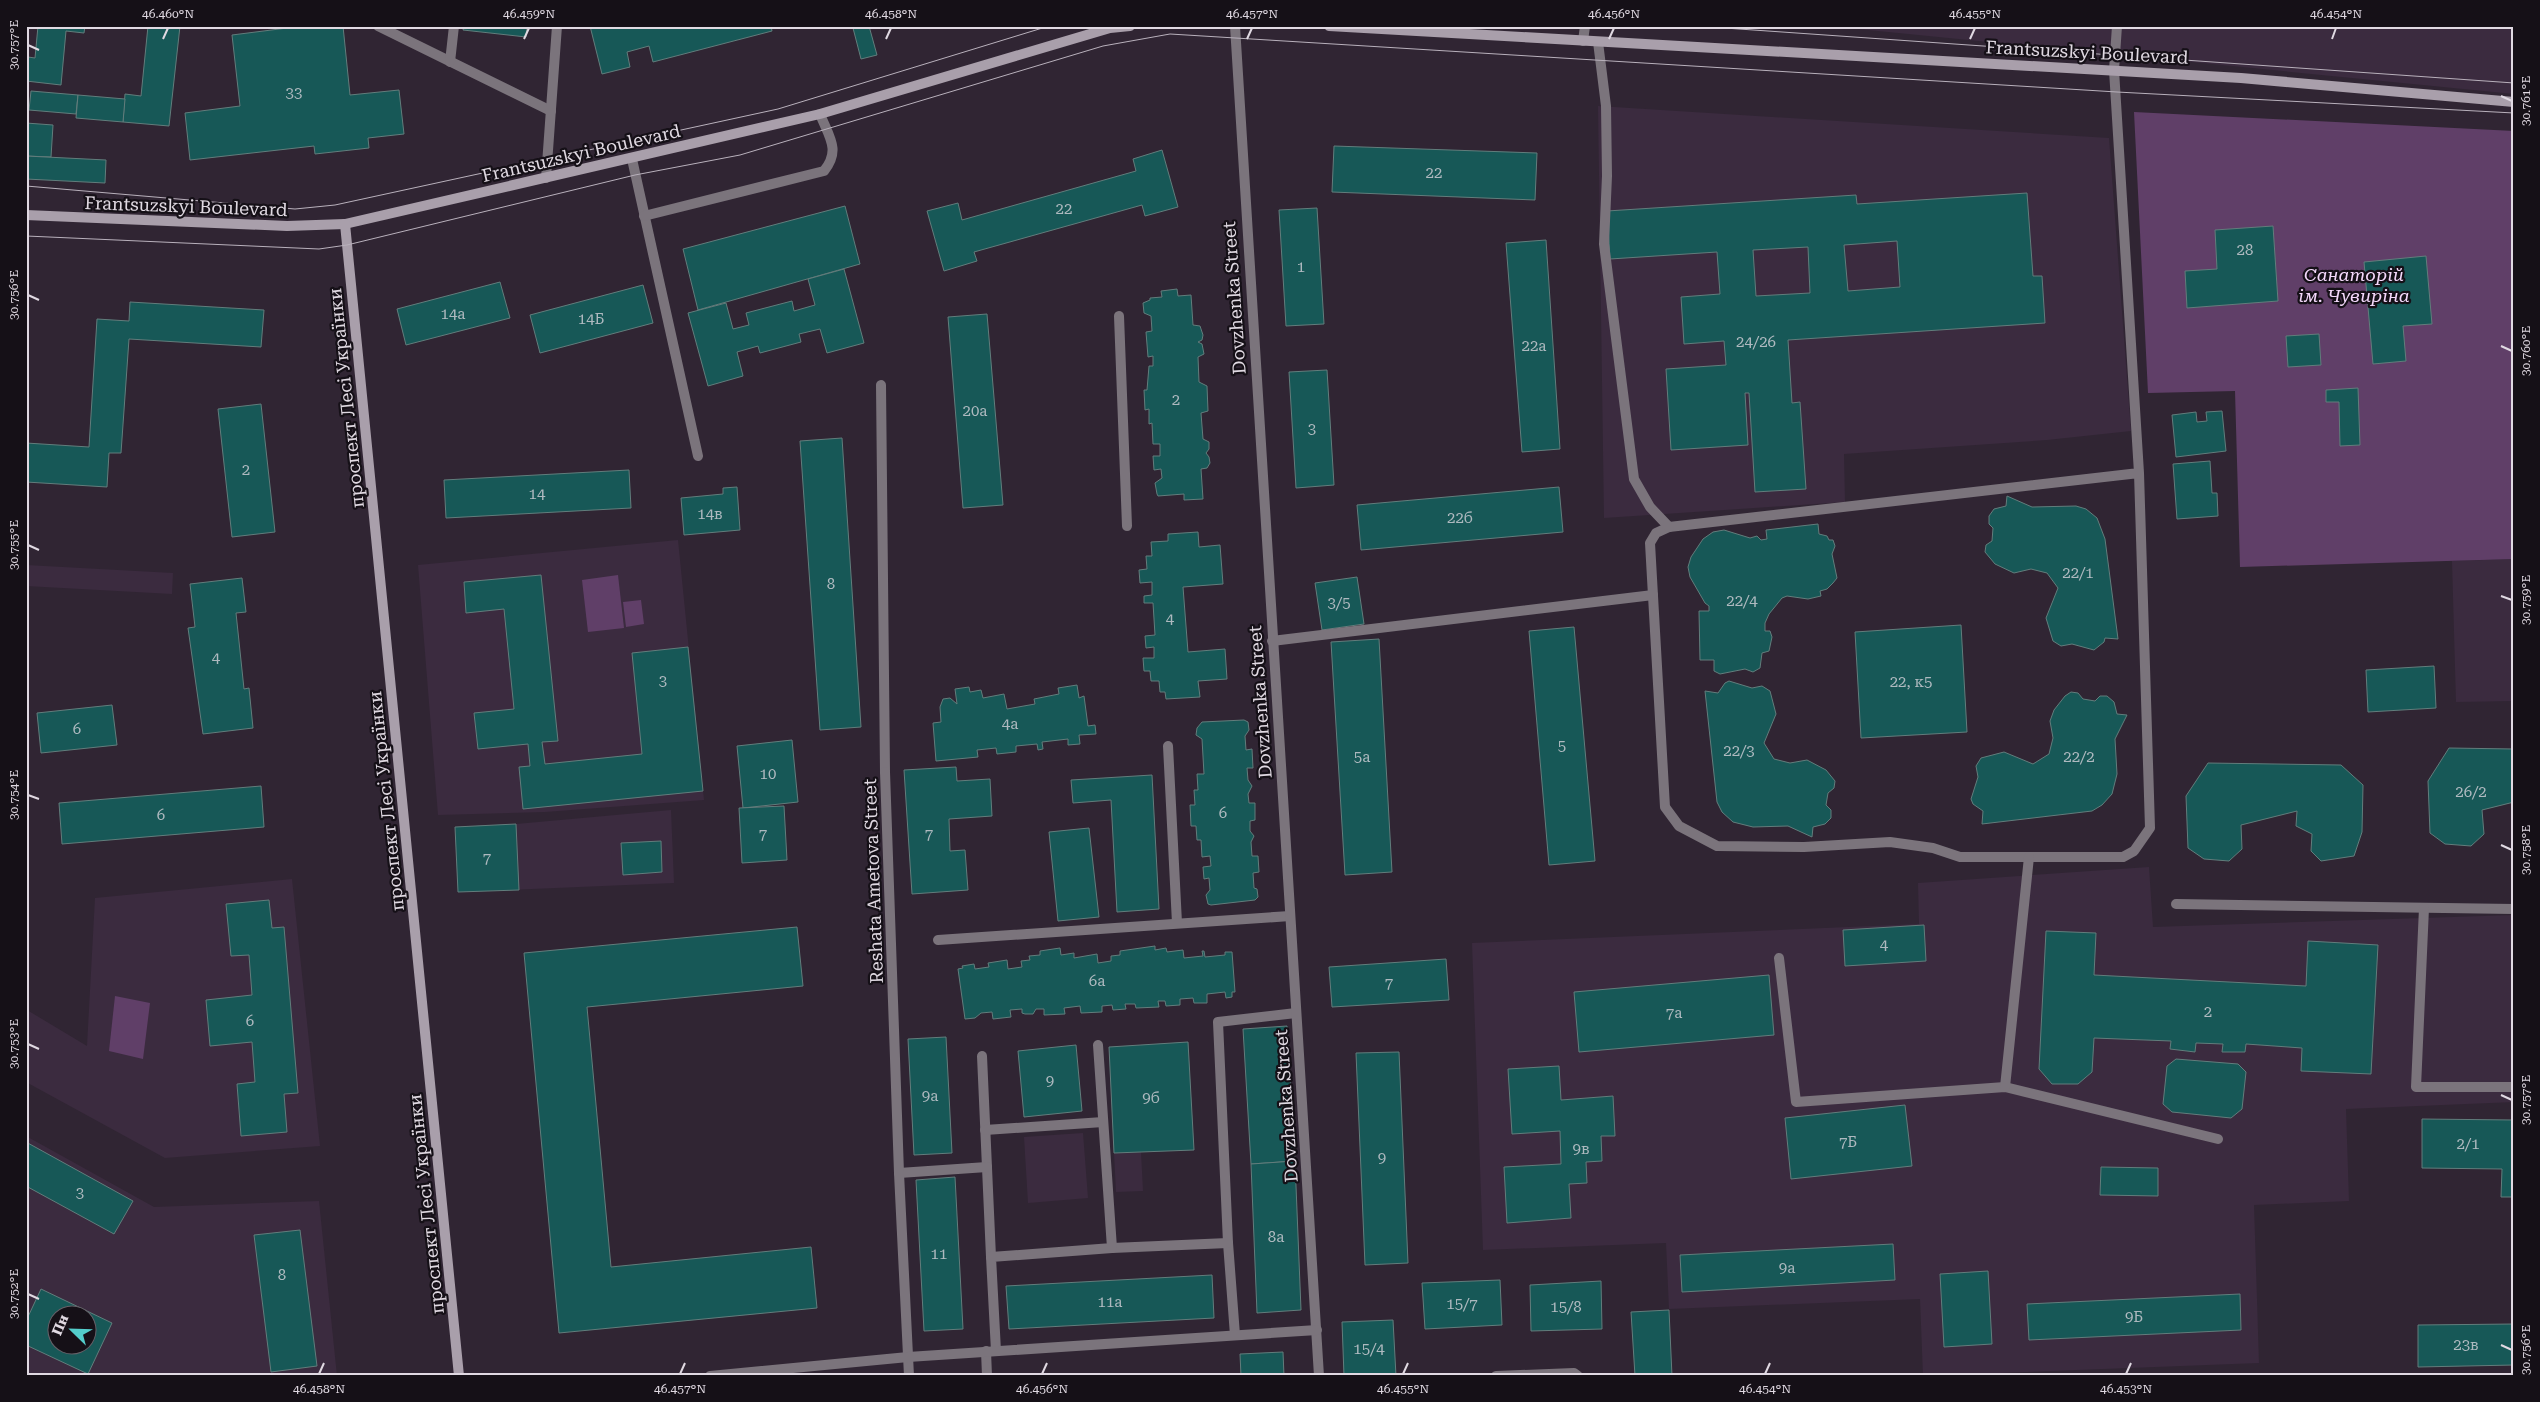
<svg xmlns="http://www.w3.org/2000/svg" width="2540" height="1402" font-family="'Roboto Serif',serif">
<rect width="100%" height="100%" fill="#302533"/>
<g fill="#3b2b3f" fill-rule="evenodd">
<polygon points="1858,26 2514,26 2514,94 1858,29"/>
<polygon points="1598,106 2109,138 2131,431 2047,440 1844,454 1845,502 1604,518"/>
<polygon points="678,540 704,800 545,812 438,815 418,565"/>
<polygon points="2514,559 2514,701 2456,702 2452,561"/>
<polygon points="26,565 173,573 172,594 26,586"/>
<polygon points="671,810 674,883 458,892 455,827 516,824"/>
<polygon points="2149,867 2153,927 2514,915 2514,1102 2346,1109 2349,1201 2254,1205 2259,1363 1923,1376 1920,1299 1669,1309 1666,1243 1483,1250 1472,943 1919,924 1918,883"/>
<polygon points="292,879 320,1146 165,1158 26,1082 27,1010 87,1046 95,898"/>
<polygon points="1083,1133 1088,1198 1028,1203 1024,1137"/>
<path d="M26 1136 154 1207 319 1201 337 1376H26ZM58 1314H88V1344H58Z"/>
<polygon points="1141,1152 1143,1191 1116,1192 1114,1153"/>
</g>
<g fill="#603f68">
<polygon points="2134,112 2514,131 2514,559 2240,567 2235,391 2148,393"/>
<polygon points="618,575 624,628 588,632 582,580"/>
<polygon points="641,600 644,624 626,627 623,602"/>
<polygon points="115,996 150,1003 143,1059 109,1051"/>
</g>
<g fill="#175857" stroke="#627d7c" fill-rule="evenodd">
<polygon points="38,26 85,26 84,33 66,31 61,85 26,81 28,57 35,58"/>
<polygon points="148,26 180,26 169,126 123,122 125,94 141,96"/>
<polygon points="303,26 343,26 350,95 399,90 404,134 368,138 369,148 315,154 314,146 190,160 185,113 240,106 232,35"/>
<polygon points="464,26 527,26 526,37 463,30"/>
<polygon points="590,26 771,26 772,31 653,62 649,46 627,52 630,67 602,74"/>
<polygon points="861,26 869,26 877,55 861,59 853,28"/>
<polygon points="31,91 78,95 76,114 29,110"/>
<polygon points="78,95 125,99 123,122 76,118"/>
<polygon points="26,123 53,125 51,157 26,156"/>
<polygon points="1334,146 1537,153 1535,200 1332,192"/>
<polygon points="1162,150 1178,207 1145,216 1142,205 974,252 977,261 944,271 927,211 958,203 962,220 1136,171 1133,159"/>
<polygon points="26,156 106,160 105,183 26,179"/>
<path d="M2027 193 2033 276H2042L2045 323 1788 340 1792 403 1800 402 1806 489 1755 492 1749 393H1745L1748 445 1671 450 1666 369 1726 365 1724 341 1684 344 1681 297 1720 294 1717 252 1610 259 1607 211 1856 195 1857 204ZM1897 241 1900 287 1848 291 1844 245ZM1808 247 1810 293 1756 296 1753 250Z"/>
<polygon points="845,206 860,264 698,310 683,249"/>
<polygon points="1317,208 1324,324 1286,326 1279,210"/>
<polygon points="2273,226 2278,301 2187,308 2185,271 2217,269 2215,230"/>
<polygon points="1546,240 1560,449 1522,452 1506,243"/>
<polygon points="2426,256 2432,324 2403,326 2406,361 2373,364 2364,262"/>
<polygon points="844,269 864,343 827,353 820,329 799,334 801,342 760,353 758,346 737,352 743,376 708,386 688,313 726,303 733,329 749,325 746,313 792,301 794,311 815,305 808,279"/>
<polygon points="500,282 510,318 406,345 397,309"/>
<polygon points="643,285 653,323 540,353 530,315"/>
<polygon points="1177,289 1178,296 1191,295 1193,325 1200,326 1203,335 1202,340 1198,342 1202,344 1204,354 1198,357 1199,382 1207,386 1208,411 1201,413 1203,439 1209,442 1209,449 1206,453 1209,457 1210,463 1207,468 1201,469 1203,499 1184,500 1184,494 1158,496 1157,494 1155,483 1162,478 1161,469 1154,470 1153,456 1160,456 1160,444 1153,444 1152,423 1149,424 1149,409 1145,410 1144,390 1147,390 1149,366 1153,366 1153,356 1148,357 1146,332 1152,331 1151,316 1144,313 1143,303 1150,300 1150,298 1162,297 1161,291"/>
<polygon points="130,302 264,310 261,347 129,339 121,453 109,453 107,487 26,482 26,443 89,447 97,319 129,321"/>
<polygon points="987,314 1003,505 963,508 948,317"/>
<polygon points="2319,334 2321,365 2288,367 2286,336"/>
<polygon points="1327,370 1334,485 1296,488 1289,372"/>
<polygon points="2358,388 2360,445 2340,446 2339,402 2326,402 2326,390"/>
<polygon points="261,404 275,532 232,537 218,409"/>
<polygon points="2222,411 2226,451 2176,457 2172,415 2196,412 2197,422 2207,421 2206,412"/>
<polygon points="842,438 861,727 820,730 800,441"/>
<polygon points="2210,461 2212,493 2217,493 2218,516 2177,519 2173,464"/>
<polygon points="629,470 631,508 446,518 444,480"/>
<polygon points="737,487 740,530 684,535 681,498 723,494 723,488"/>
<polygon points="1559,487 1563,532 1361,550 1357,505"/>
<polygon points="2007,496 2032,507 2076,506 2086,509 2097,518 2105,539 2118,639 2105,638 2104,642 2094,650 2072,644 2061,646 2053,641 2046,618 2058,588 2047,573 2031,569 2014,573 1995,564 1985,552 1986,545 1992,541 1993,528 1989,524 1989,516 1994,509 2006,506"/>
<polygon points="1818,524 1819,534 1827,536 1829,540 1833,540 1835,546 1832,554 1837,578 1833,583 1827,589 1820,591 1821,596 1808,599 1787,596 1782,598 1769,614 1765,623 1765,631 1770,631 1772,637 1769,651 1762,653 1760,668 1753,672 1745,669 1720,674 1714,671 1714,660 1700,660 1699,611 1709,611 1709,606 1705,603 1690,577 1688,567 1691,557 1703,539 1713,532 1724,530 1750,538 1757,536 1761,540 1767,539 1766,530"/>
<polygon points="1198,532 1199,547 1220,545 1223,584 1183,587 1188,652 1225,649 1227,679 1198,681 1200,697 1166,699 1165,692 1160,692 1159,681 1151,681 1150,671 1144,671 1143,658 1154,658 1154,647 1146,648 1145,636 1155,635 1153,603 1144,603 1144,596 1152,595 1152,582 1140,583 1139,570 1147,569 1146,556 1152,556 1151,542 1168,541 1168,534"/>
<polygon points="541,575 558,741 542,742 545,764 642,754 632,653 688,647 703,791 523,809 519,767 530,766 528,744 478,749 474,713 514,709 504,609 466,613 464,582"/>
<polygon points="1357,577 1364,624 1322,630 1315,583"/>
<polygon points="242,578 246,612 236,613 244,689 249,688 253,728 203,734 188,628 195,627 190,584"/>
<polygon points="1961,625 1967,732 1861,738 1855,632"/>
<polygon points="1574,627 1595,861 1549,865 1529,631"/>
<polygon points="1379,639 1392,872 1345,875 1331,642"/>
<polygon points="2434,666 2436,708 2368,712 2366,670"/>
<polygon points="1729,681 1752,688 1762,686 1770,691 1776,714 1764,743 1774,759 1790,763 1807,760 1826,770 1835,781 1834,788 1828,793 1826,805 1831,810 1831,818 1825,824 1813,827 1812,837 1788,826 1753,827 1733,822 1722,812 1717,802 1705,691 1718,693 1725,683"/>
<polygon points="1077,685 1079,698 1084,696 1088,726 1095,725 1096,734 1079,735 1080,744 1068,745 1068,739 1042,742 1043,749 1038,750 1037,744 1016,746 1016,752 997,754 996,748 977,750 978,757 936,761 933,723 941,722 940,707 943,699 950,698 957,704 955,689 969,687 970,692 981,690 983,698 1004,694 1007,709 1035,704 1034,699 1059,694 1058,688"/>
<polygon points="2071,692 2078,693 2083,699 2095,701 2100,696 2107,696 2114,702 2117,714 2127,715 2115,739 2117,774 2112,794 2102,805 2092,811 1982,824 1983,811 1973,804 1971,799 1978,777 1976,766 1981,758 2004,752 2033,764 2049,754 2053,738 2050,721 2054,710 2065,696"/>
<polygon points="112,705 117,745 41,753 37,713"/>
<polygon points="1244,720 1248,722 1249,730 1245,736 1246,750 1252,749 1253,768 1247,768 1248,780 1252,786 1248,794 1249,803 1255,803 1255,820 1250,821 1250,831 1254,836 1251,842 1252,856 1258,856 1259,872 1253,873 1254,888 1257,889 1258,897 1255,900 1211,905 1208,904 1206,895 1210,890 1209,878 1204,879 1203,867 1211,866 1210,856 1202,857 1201,840 1197,840 1196,826 1191,826 1190,805 1195,805 1194,790 1198,790 1197,774 1204,774 1202,739 1196,735 1197,728 1202,722"/>
<polygon points="792,740 798,802 743,808 737,746"/>
<polygon points="2449,748 2514,749 2514,802 2482,810 2484,834 2471,846 2445,844 2430,833 2428,781"/>
<polygon points="2208,763 2341,765 2363,785 2362,832 2354,856 2321,861 2311,851 2312,834 2296,826 2297,811 2241,825 2242,849 2229,861 2204,859 2188,848 2186,796"/>
<polygon points="956,767 957,781 990,779 992,816 949,819 950,851 965,850 968,890 912,894 904,770"/>
<polygon points="1152,775 1159,909 1117,912 1111,800 1073,803 1071,780"/>
<polygon points="261,786 264,827 62,844 59,803"/>
<polygon points="784,806 787,860 742,863 739,808"/>
<polygon points="516,824 519,890 458,892 455,827"/>
<polygon points="1089,828 1099,917 1058,921 1049,832"/>
<polygon points="661,841 662,872 623,875 621,843"/>
<polygon points="269,900 272,928 284,927 298,1093 284,1094 287,1132 241,1136 237,1084 255,1082 252,1042 210,1046 206,1000 252,995 249,955 231,956 226,904"/>
<polygon points="1924,925 1926,961 1845,966 1843,930"/>
<polygon points="797,927 803,986 587,1007 611,1267 811,1247 817,1308 559,1333 524,953"/>
<polygon points="2046,931 2096,933 2094,975 2306,986 2308,941 2378,945 2371,1074 2301,1071 2302,1048 2246,1044 2245,1052 2222,1052 2223,1044 2196,1043 2195,1052 2170,1049 2171,1041 2094,1038 2092,1072 2078,1084 2052,1084 2039,1069"/>
<polygon points="1155,946 1155,950 1166,948 1167,952 1183,950 1184,958 1203,956 1202,951 1204,951 1205,957 1225,955 1225,952 1232,952 1235,992 1232,992 1232,997 1226,998 1225,992 1207,994 1207,1003 1194,1003 1193,998 1180,999 1180,1005 1166,1006 1165,1001 1158,1001 1159,1007 1136,1008 1135,1004 1125,1004 1126,1009 1113,1010 1112,1005 1102,1006 1102,1012 1081,1013 1080,1006 1064,1008 1065,1014 1044,1015 1044,1009 1036,1009 1033,1014 1025,1014 1022,1013 1022,1009 1010,1010 1011,1017 993,1019 992,1012 981,1013 975,1018 965,1019 958,969 963,968 962,966 974,964 975,969 989,967 988,963 1007,960 1008,969 1022,967 1021,961 1030,960 1029,956 1040,955 1040,951 1060,948 1061,955 1074,953 1074,958 1097,954 1098,963 1111,961 1111,956 1120,955 1120,951"/>
<polygon points="1446,959 1449,1000 1332,1007 1329,967"/>
<polygon points="1769,975 1774,1035 1579,1052 1574,992"/>
<polygon points="1287,1026 1295,1161 1251,1164 1243,1029"/>
<polygon points="946,1037 952,1153 914,1155 908,1039"/>
<polygon points="1188,1042 1194,1150 1114,1153 1109,1047"/>
<polygon points="1076,1045 1082,1111 1024,1117 1018,1051"/>
<polygon points="1399,1052 1408,1263 1365,1265 1356,1053"/>
<polygon points="2176,1059 2238,1064 2246,1072 2242,1109 2231,1118 2172,1112 2163,1104 2167,1066"/>
<polygon points="1559,1066 1561,1100 1613,1096 1615,1136 1601,1136 1602,1161 1586,1162 1587,1183 1569,1184 1571,1218 1507,1223 1504,1167 1561,1164 1560,1131 1512,1134 1508,1069"/>
<polygon points="1905,1105 1912,1166 1791,1179 1785,1118"/>
<polygon points="2422,1119 2514,1120 2514,1197 2501,1197 2502,1169 2422,1168"/>
<polygon points="26,1142 133,1201 114,1234 26,1186"/>
<polygon points="1295,1161 1301,1310 1257,1313 1251,1164"/>
<polygon points="2101,1167 2158,1168 2158,1196 2100,1195"/>
<polygon points="955,1177 963,1329 924,1331 916,1180"/>
<polygon points="300,1230 317,1366 271,1372 254,1235"/>
<polygon points="1893,1244 1895,1280 1682,1292 1680,1255"/>
<polygon points="1988,1271 1992,1344 1944,1347 1940,1274"/>
<polygon points="1212,1275 1214,1318 1009,1329 1006,1286"/>
<polygon points="1500,1280 1502,1325 1425,1329 1422,1283"/>
<polygon points="1601,1281 1602,1329 1531,1331 1530,1285"/>
<path d="M41 1289 112 1323 88 1374 26 1345V1321ZM58 1314H88V1344H58Z"/>
<polygon points="2240,1294 2241,1330 2029,1340 2027,1304"/>
<polygon points="1669,1310 1672,1376 1635,1376 1631,1312"/>
<polygon points="1393,1320 1396,1376 1344,1376 1342,1322"/>
<polygon points="2514,1324 2514,1365 2418,1367 2418,1325"/>
<polygon points="1283,1352 1284,1376 1241,1376 1240,1354"/>
</g>
<g fill="none" stroke-linecap="round" stroke-linejoin="round">
<g stroke="#7b747c" stroke-width="10">
<polyline points="378,26 551,111"/>
<polyline points="2117,26 2114,70 2139,473 2150,828 2134,851 2123,857 1960,857 1933,848 1890,842 1804,847 1717,846 1679,826 1665,807 1650,543 1656,533 1669,527 2139,473"/>
<polyline points="1598,42 1606,106 1607,176 1604,244 1634,479 1650,507 1669,527"/>
<polyline points="450,62 454,26"/>
<polyline points="632,159 698,456"/>
<polyline points="546,178 557,26"/>
<path d="M644 216 824 171C841 150 829 137 820 114"/>
<polyline points="1119,316 1127,526"/>
<polyline points="881,385 885,772"/>
<polyline points="1272,641 1653,595"/>
<polyline points="1168,746 1177,923"/>
<polyline points="2176,904 2514,909"/>
<polyline points="2424,908 2416,1087 2514,1087"/>
<polyline points="938,940 1290,916"/>
<polyline points="1779,958 1796,1102 2005,1087 2218,1139"/>
<polyline points="982,1056 991,1257"/>
<polyline points="2005,1087 2029,857"/>
<polyline points="985,1130 1103,1122"/>
<polyline points="899,1173 987,1167"/>
<polyline points="1228,1243 1235,1335"/>
<polyline points="1112,1248 1228,1243 1218,1022 1296,1013"/>
<polyline points="986,1351 987,1376"/>
<polyline points="996,1351 991,1257 1112,1248 1098,1045"/>
<polyline points="1496,1376 1574,1373 1578,1376"/>
</g>
<g stroke="#7b747c" stroke-width="10">
<polyline points="1235,26 1319,1376"/>
<polyline points="1583,41 1585,26"/>
<polyline points="885,772 899,1173 909,1376"/>
<polyline points="710,1376 908,1357 1317,1330"/>
</g>
<g stroke="#a99fab" stroke-width="10">
<polyline points="1329,26 2241,78 2514,102"/>
<polyline points="26,215 287,226 345,224 820,114 1110,28 1130,26"/>
<polyline points="345,224 459,1376"/>
</g>
<g stroke="#b9b1bc" stroke-width="1">
<polyline points="1696,26 2514,83"/>
<polyline points="26,186 295,209 335,205 778,109 1049,26"/>
<polyline points="26,236 319,249 347,245 635,175 740,155 1103,46 1170,34 2117,92 2514,113"/>
</g>
</g>
<path fill="none" stroke="#e0d9e2" stroke-width="2" d="M163 39 168 28M524 39 529 28M886 39 891 28M1247 39 1252 28M1609 39 1614 28M1970 39 1975 28M2332 39 2336 28M28 45 39 50M2501 96 2512 101M28 295 39 300M2501 346 2512 351M28 545 39 550M2501 596 2512 600M28 795 39 799M2501 845 2512 850M28 1044 39 1049M2501 1095 2512 1100M28 1294 39 1299M2501 1345 2512 1350M319 1374 324 1363M680 1374 685 1363M1042 1374 1047 1363M1403 1374 1408 1363M1765 1374 1770 1363M2126 1374 2131 1363"/>
<g text-anchor="middle" dominant-baseline="central" stroke-width="4.5" stroke-linejoin="round" paint-order="stroke">
<g font-size="15" fill="#aeb9bf">
<text x="294" y="93">33</text>
<text x="1434" y="173">22</text>
<text x="1064" y="209">22</text>
<text x="2245" y="250">28</text>
<text x="1301" y="267">1</text>
<text x="453" y="314">14а</text>
<text x="591" y="319">14Б</text>
<text x="1756" y="342">24/26</text>
<text x="1534" y="346">22а</text>
<text x="1176" y="400">2</text>
<text x="975" y="411">20а</text>
<text x="1312" y="429">3</text>
<text x="246" y="470">2</text>
<text x="537" y="494">14</text>
<text x="710" y="514">14в</text>
<text x="1460" y="518">22б</text>
<text x="2078" y="573">22/1</text>
<text x="831" y="584">8</text>
<text x="1742" y="601">22/4</text>
<text x="1339" y="603">3/5</text>
<text x="1170" y="619">4</text>
<text x="216" y="658">4</text>
<text x="663" y="681">3</text>
<text x="1911" y="682">22, к5</text>
<text x="1010" y="724">4а</text>
<text x="77" y="729">6</text>
<text x="1562" y="746">5</text>
<text x="1739" y="751">22/3</text>
<text x="1362" y="757">5а</text>
<text x="2079" y="757">22/2</text>
<text x="768" y="774">10</text>
<text x="2471" y="792">26/2</text>
<text x="1223" y="813">6</text>
<text x="161" y="815">6</text>
<text x="763" y="834">7</text>
<text x="929" y="834">7</text>
<text x="487" y="858">7</text>
<text x="1884" y="945">4</text>
<text x="1097" y="981">6а</text>
<text x="1389" y="983">7</text>
<text x="2208" y="1012">2</text>
<text x="1674" y="1013">7а</text>
<text x="250" y="1021">6</text>
<text x="1050" y="1081">9</text>
<text x="930" y="1096">9а</text>
<text x="1151" y="1098">9б</text>
<text x="1848" y="1142">7Б</text>
<text x="2468" y="1144">2/1</text>
<text x="1581" y="1149">9в</text>
<text x="1382" y="1158">9</text>
<text x="80" y="1193">3</text>
<text x="1276" y="1237">8а</text>
<text x="939" y="1254">11</text>
<text x="1787" y="1268">9а</text>
<text x="282" y="1275">8</text>
<text x="1110" y="1302">11а</text>
<text x="1462" y="1304">15/7</text>
<text x="1566" y="1307">15/8</text>
<text x="2134" y="1317">9Б</text>
<text x="2466" y="1345">23в</text>
<text x="1369" y="1349">15/4</text>
</g>
<g font-size="18" fill="#e0d9e2" stroke="#151017">
<text transform="translate(2087 52) rotate(3)">Frantsuzskyi Boulevard</text>
<text transform="translate(581 153) rotate(-13)">Frantsuzskyi Boulevard</text>
<text transform="translate(186 206) rotate(2)">Frantsuzskyi Boulevard</text>
<text transform="translate(1234 298) rotate(-94)">Dovzhenka Street</text>
<text transform="translate(346 398) rotate(-96)">проспект Лесі Українки</text>
<text transform="translate(1260 702) rotate(-94)">Dovzhenka Street</text>
<text transform="translate(386 801) rotate(-96)">проспект Лесі Українки</text>
<text transform="translate(873 881) rotate(-92)">Reshata Ametova Street</text>
<text transform="translate(1286 1106) rotate(-94)">Dovzhenka Street</text>
<text transform="translate(426 1204) rotate(-96)">проспект Лесі Українки</text>
</g>
<g font-size="18" font-style="italic" fill="#f5d9fc" stroke="#151017">
<text x="2354" y="274">Санаторій<tspan x="2354" dy="21">ім. Чувиріна</tspan></text>
</g>
</g>
<rect width="2540" height="1402" fill="none" stroke="#151017" stroke-width="55"/>
<g transform="translate(72 1330) rotate(293)"><circle r="24" fill="#151017" stroke="#666068"/>
<path d="M0-4L9 19L0 12L-9 19Z" fill="#53cdcb"/>
<text y="-8" font-size="14" font-weight="bold" text-anchor="middle" fill="#e0d9e2">Пн</text>
</g>
<rect x="28" y="28" width="2484" height="1346" fill="none" stroke="#e0d9e2" stroke-width="2"/>
<g font-size="12" text-anchor="middle" fill="#e0d9e2">
<text x="168" y="18">46.460°N</text>
<text x="529" y="18">46.459°N</text>
<text x="891" y="18">46.458°N</text>
<text x="1252" y="18">46.457°N</text>
<text x="1614" y="18">46.456°N</text>
<text x="1975" y="18">46.455°N</text>
<text x="2336" y="18">46.454°N</text>
<text transform="translate(14 45) rotate(-90)" y="4">30.757°E</text>
<text transform="translate(2526 101) rotate(-90)" y="4">30.761°E</text>
<text transform="translate(14 295) rotate(-90)" y="4">30.756°E</text>
<text transform="translate(2526 351) rotate(-90)" y="4">30.760°E</text>
<text transform="translate(14 545) rotate(-90)" y="4">30.755°E</text>
<text transform="translate(2526 600) rotate(-90)" y="4">30.759°E</text>
<text transform="translate(14 795) rotate(-90)" y="4">30.754°E</text>
<text transform="translate(2526 850) rotate(-90)" y="4">30.758°E</text>
<text transform="translate(14 1044) rotate(-90)" y="4">30.753°E</text>
<text transform="translate(2526 1100) rotate(-90)" y="4">30.757°E</text>
<text transform="translate(14 1294) rotate(-90)" y="4">30.752°E</text>
<text transform="translate(2526 1350) rotate(-90)" y="4">30.756°E</text>
<text x="319" y="1393">46.458°N</text>
<text x="680" y="1393">46.457°N</text>
<text x="1042" y="1393">46.456°N</text>
<text x="1403" y="1393">46.455°N</text>
<text x="1765" y="1393">46.454°N</text>
<text x="2126" y="1393">46.453°N</text>
</g>
</svg>
